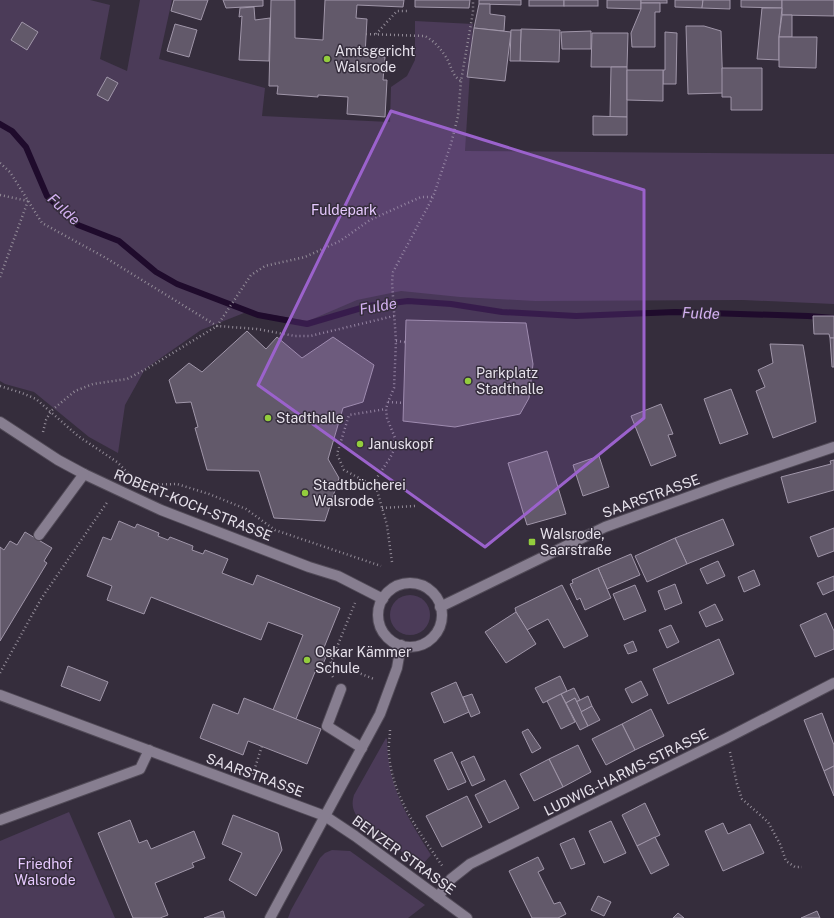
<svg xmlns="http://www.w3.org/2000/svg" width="834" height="918" font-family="'Public Sans',sans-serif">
<rect width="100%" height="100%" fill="#352d3c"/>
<g fill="#4b3b58">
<polygon points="0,0 90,0 110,5 100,59 127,71 140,0 172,0 159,59 265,88 262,116 390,122 391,87 407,76 415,60 415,21 473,24 465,151 834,154 834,304 743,300 535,301 460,297 401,291 357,300 308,321 249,311 201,330 145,369 125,405 118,453 89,437 34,392 5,384 0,381"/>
<circle cx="410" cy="615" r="20"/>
<path d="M386 738 387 739C388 788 407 816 431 855L422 865C406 854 361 828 355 813 352 807 352 802 354 795Z"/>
<polygon points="69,812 115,918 0,918 0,841"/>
<polygon points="332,850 350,851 425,905 408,918 288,918 291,910 320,858 325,853"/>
</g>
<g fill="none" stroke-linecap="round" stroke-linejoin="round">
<polyline stroke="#1f0b2c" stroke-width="6" points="0,124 12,131 26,147 47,196 78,225 119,241 156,272 177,284 258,315 307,324 368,306 408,301 451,304 502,312 576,316 675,312 808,316 834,318"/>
</g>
<g fill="#62596a" stroke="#a096a9">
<polygon points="174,0 208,0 201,20 171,11"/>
<polygon points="223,0 263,0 263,6 226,8"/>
<polygon points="271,0 295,0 295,38 323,40 325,0 404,0 403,7 357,5 356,18 367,19 365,55 385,57 383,80 387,80 385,117 347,114 348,97 318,95 318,97 277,94 278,86 269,86"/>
<polygon points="415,0 470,0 469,8 415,7"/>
<polygon points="479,0 521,0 521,5 479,4"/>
<rect x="529" y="0" width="35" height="6"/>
<rect x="564" y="0" width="34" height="6"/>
<polygon points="607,0 641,0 641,9 607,8"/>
<rect x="641" y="0" width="26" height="3"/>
<polygon points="675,0 703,0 702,8 675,7"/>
<polygon points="703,0 730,0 730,9 702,8"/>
<polygon points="741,0 782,0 782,8 741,7"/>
<polygon points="782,0 834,0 834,16 782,15"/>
<polygon points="641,3 660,3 660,12 655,12 655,47 632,47 631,33 641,9"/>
<polygon points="479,4 490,4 490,14 505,16 504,31 474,28"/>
<polygon points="254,7 255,20 270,18 269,61 239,60 242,16 239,17 240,8"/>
<polygon points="762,8 782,8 779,37 779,60 757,59"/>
<polygon points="782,15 792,15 792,37 779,37"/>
<polygon points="22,22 38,32 27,50 11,40"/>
<polygon points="175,24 197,30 189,57 167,51"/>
<polygon points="686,26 704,26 721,31 723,93 688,94"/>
<polygon points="474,28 511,32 505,81 467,77"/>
<polygon points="521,29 560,30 559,62 520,61"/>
<polygon points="511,30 521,30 520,61 510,61"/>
<polygon points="591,31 591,49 562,49 561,32"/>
<polygon points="665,32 677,33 676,84 663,84 663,70 665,70"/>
<polygon points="592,33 628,33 627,67 591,67"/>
<polygon points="779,37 817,37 816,68 779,67"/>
<polygon points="611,67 627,67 627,117 610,117"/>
<polygon points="722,68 762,68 762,110 731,110 731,97 722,97"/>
<polygon points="627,70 663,70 663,101 627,100"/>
<polygon points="107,77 118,83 108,101 97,95"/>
<polygon points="593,116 627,117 627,135 593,135"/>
<polygon points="813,316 834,316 834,338 830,338 829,334 814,334"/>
<polygon points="406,320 526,323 533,364 529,398 520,414 455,427 403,421"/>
<polygon points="247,331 266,349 277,337 302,358 333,337 374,365 363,402 343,408 328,459 339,478 325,521 274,518 259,471 207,470 195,428 198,427 191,402 176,403 169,380 189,363 202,372"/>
<polygon points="830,338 834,338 834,367 832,367"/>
<polygon points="770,344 803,345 816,422 773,438 756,391 765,387 758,370 773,363"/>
<polygon points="731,389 748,434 720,444 704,399"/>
<polygon points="661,404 673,434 668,435 676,456 651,466 631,416"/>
<polygon points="547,451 566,514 527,525 508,463"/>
<polygon points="599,456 609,487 583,496 573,465"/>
<polygon points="834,460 834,490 788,503 781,477 831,464 830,461"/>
<polygon points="723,519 734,545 687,564 675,538"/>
<polygon points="119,521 135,528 137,524 159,533 158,536 168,540 170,537 193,546 192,550 203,554 205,550 228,559 222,573 253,585 257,575 340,608 321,655 326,657 319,673 315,672 296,719 273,710 303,635 268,622 261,640 151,597 144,614 107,600 112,586 87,576 103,537 111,540"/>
<polygon points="834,528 834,551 818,557 810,537"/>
<polygon points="25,532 52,548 44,561 47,563 0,641 0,547 4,550 10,541 17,545"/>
<polygon points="675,538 687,564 647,582 635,556"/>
<polygon points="631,554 640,575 607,589 598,568"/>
<polygon points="718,561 725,576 707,584 700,569"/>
<polygon points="598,568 611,598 585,610 580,598 577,600 570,584 573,583 572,580"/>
<polygon points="754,570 760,585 744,592 738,577"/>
<polygon points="834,576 834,590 823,595 817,583"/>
<polygon points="675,584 682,603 665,610 658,591"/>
<polygon points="562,585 588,636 564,648 548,619 527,630 516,612 515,608"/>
<polygon points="635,585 646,611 624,620 613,594"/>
<polygon points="715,604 723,620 706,627 699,612"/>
<polygon points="516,612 536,644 506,663 485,632"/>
<polygon points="826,613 834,631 834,649 815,657 800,625"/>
<polygon points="671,625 679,642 667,648 659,630"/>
<polygon points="719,639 734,674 668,704 653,669"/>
<polygon points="633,641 637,651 628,654 624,645"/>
<polygon points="68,666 108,682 100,701 61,686"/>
<polygon points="560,676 567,691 543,703 535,688"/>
<polygon points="641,681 648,695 632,703 625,689"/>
<polygon points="456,682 469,712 444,723 431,693"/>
<polygon points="574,688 580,700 576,702 575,698 566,703 561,694"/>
<polygon points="472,694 480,713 471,717 463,697"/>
<polygon points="561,694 575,722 561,729 547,701"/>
<polygon points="588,696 592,706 581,712 576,702"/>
<polygon points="244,698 321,729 307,764 248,741 243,755 200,738 213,704 238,714"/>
<polygon points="575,698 588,726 580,730 566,703"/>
<polygon points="592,706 600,720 588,726 581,712"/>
<polygon points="651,709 664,736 635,750 622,724"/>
<polygon points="822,713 834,745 834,766 824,771 804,720"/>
<polygon points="622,724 635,750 606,765 592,739"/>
<polygon points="528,729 541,748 532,753 522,732"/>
<polygon points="578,745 591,772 563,787 549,759"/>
<polygon points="452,752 466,782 448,790 434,760"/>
<polygon points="474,756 485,780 472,786 461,762"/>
<polygon points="549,759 563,787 534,801 520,774"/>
<polygon points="834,766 834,796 824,771"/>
<polygon points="505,780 519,808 489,823 475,795"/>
<polygon points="467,796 482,827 442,847 426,816"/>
<polygon points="645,803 660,835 637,846 622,815"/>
<polygon points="233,815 278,833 282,850 256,896 229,880 242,853 222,844"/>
<polygon points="130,820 139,843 147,840 151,849 194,831 205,858 192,863 194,867 155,883 168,915 160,918 133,918 98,833"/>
<polygon points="611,821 626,853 604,863 589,831"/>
<polygon points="723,823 728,834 750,824 764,853 723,871 705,831"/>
<polygon points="655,837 669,865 651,874 637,846"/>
<polygon points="574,838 585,864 571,869 560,844"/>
<polygon points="538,857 544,869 538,872 554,904 560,902 566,914 558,918 532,918 509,871"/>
<polygon points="598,896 611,902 604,916 591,910"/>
<polygon points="223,911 225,918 204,918"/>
<polygon points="817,911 820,918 801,918"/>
<polygon points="678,913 684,918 673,918"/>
</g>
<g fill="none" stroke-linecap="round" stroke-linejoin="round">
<defs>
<g id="minor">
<polyline points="0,422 58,460 84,474 116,489 161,510 309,567 338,576 383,599"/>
<polyline points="39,535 84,474"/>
<circle cx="410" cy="615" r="32"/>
<polyline points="440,607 605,527 727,483 834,447"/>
<polyline points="341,689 327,726 362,748"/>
<polyline points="0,695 325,816 355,836 467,918"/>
<polyline points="0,820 140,769 149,750"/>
<polyline points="438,897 451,879 470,864 727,738 834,683"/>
<polyline points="270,918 380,714 397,668 401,645"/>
</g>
</defs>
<use href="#minor" stroke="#514a57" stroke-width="12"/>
<g stroke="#938c98" stroke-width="2.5" stroke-dasharray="1 3" stroke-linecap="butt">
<path d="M366 34 425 36C434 41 440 48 446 57 451 65 452 76 461 81"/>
<polyline points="376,34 397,11 408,11"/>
<polyline points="0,163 10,172 42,223 106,258 217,326 257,329 295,336 310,336 394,316"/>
<polyline points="0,195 28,201"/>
<polyline points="0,277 28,201"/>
<polyline points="396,341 405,342"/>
<polyline points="0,386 22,393 36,399 78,436 117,462 135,480"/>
<polyline points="388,402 403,403"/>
<polyline points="43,432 46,420 51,411 75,391 93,384 127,379 148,368 217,326 251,275 265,266 305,257 340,241 370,220 421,197 432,197"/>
<polyline points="379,446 394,450"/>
<polyline points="146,485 177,484 209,494 246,509 275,530 381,566"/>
<polyline points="376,487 344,470 337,454 349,415 386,409"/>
<polyline points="382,508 415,506"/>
<polyline points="392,562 387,525 376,487 376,479 390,458 394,450 395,438 387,418 386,409 388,402 394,388 396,341 392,282 393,272 433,197 451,144 458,116 461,81 473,12 473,0"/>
<polyline points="331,662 374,679"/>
<polyline points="0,673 41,599 108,501"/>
<polyline points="333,677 328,669 355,603"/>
<path d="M390 730C390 738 388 746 389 754 392 797 420 833 443 867"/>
<polyline points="730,752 737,784 742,799 768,822 780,844 786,861 795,867 802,867"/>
<polyline points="253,774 262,746"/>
</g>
<use href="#minor" stroke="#877e90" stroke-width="10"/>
</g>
<path fill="#9b62cc" fill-opacity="0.2" stroke="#9b62cc" stroke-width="3" stroke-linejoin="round" d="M391 111 644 190V418L485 547 258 385Z"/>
<g fill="#93cd3d" stroke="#352d3c" stroke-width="1.5">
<circle cx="327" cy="59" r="4"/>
<circle cx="468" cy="381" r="4"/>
<circle cx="268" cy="418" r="4"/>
<circle cx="360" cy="444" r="4"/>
<circle cx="305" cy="493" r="4"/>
<rect x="528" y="538" width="8" height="8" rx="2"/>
<circle cx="307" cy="660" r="4"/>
</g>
<g text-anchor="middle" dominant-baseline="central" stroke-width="3" stroke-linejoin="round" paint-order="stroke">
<g font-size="14" fill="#e6e1eb" stroke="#352d3c" text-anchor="start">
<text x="335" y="51">Amtsgericht<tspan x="335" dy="16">Walsrode</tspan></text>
<text x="476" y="373">Parkplatz<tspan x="476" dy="16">Stadthalle</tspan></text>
<text x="276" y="418">Stadthalle</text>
<text x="368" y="444">Januskopf</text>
<text x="313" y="485">Stadtbücherei<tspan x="313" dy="16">Walsrode</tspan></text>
<text x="540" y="534">Walsrode,<tspan x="540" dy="16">Saarstraße</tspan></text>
<text x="315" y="652">Oskar Kämmer<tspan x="315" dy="16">Schule</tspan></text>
</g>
<g font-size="14" fill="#e6c9fe" stroke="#352d3c">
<text x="344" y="210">Fuldepark</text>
<text x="45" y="864">Friedhof<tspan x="45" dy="16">Walsrode</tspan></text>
</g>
<g font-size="14" fill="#e6e1eb" stroke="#352d3c">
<text transform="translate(651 496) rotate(-20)">SAARSTRASSE</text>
<text transform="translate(193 505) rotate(22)">ROBERT-KOCH-STRASSE</text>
<text transform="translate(626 772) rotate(-26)">LUDWIG-HARMS-STRASSE</text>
<text transform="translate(255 775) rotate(20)">SAARSTRASSE</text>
<text transform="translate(404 855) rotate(36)">BENZER STRASSE</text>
</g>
<g font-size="15" font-style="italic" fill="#d3b0f1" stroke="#352d3c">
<text transform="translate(64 209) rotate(43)">Fulde</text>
<text transform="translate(378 306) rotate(-10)">Fulde</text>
<text transform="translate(701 313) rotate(2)">Fulde</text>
</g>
</g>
</svg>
